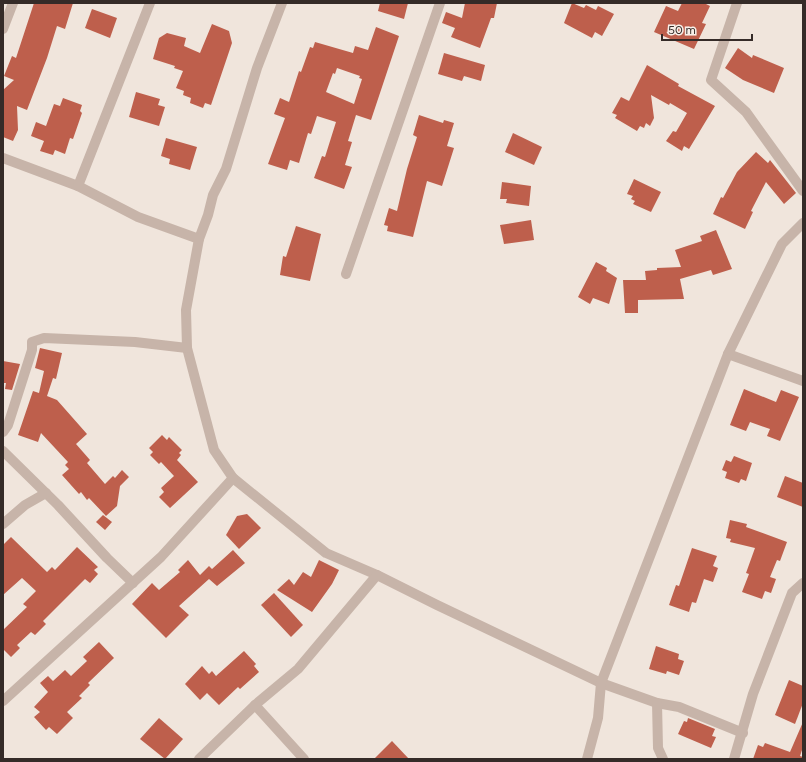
<svg xmlns="http://www.w3.org/2000/svg" width="806" height="762" font-family="Figtree,sans-serif">
<rect width="100%" height="100%" fill="#f0e5dc"/>
<g fill="#be5f4c" fill-rule="evenodd">
<polygon points="34,3 73,3 65,29 57,26 47,58 27,110 17,106 18,130 13,141 3,137 3,90 14,80 4,76 12,56 16,58"/>
<polygon points="380,3 408,3 404,19 378,11"/>
<polygon points="465,3 497,3 494,18 491,18 480,48 451,37 455,28 442,23 446,12 462,18"/>
<polygon points="572,3 584,8 586,5 596,10 598,6 614,14 602,36 595,32 592,38 564,23"/>
<polygon points="682,3 704,3 710,6 702,23 706,24 694,49 654,32 666,6 678,11"/>
<polygon points="92,9 117,18 110,38 85,28"/>
<polygon points="212,24 229,31 232,43 211,105 205,103 203,108 190,103 191,98 183,95 184,91 176,88 183,71 174,68 175,66 153,59 159,38 167,33 186,38 184,46 200,53"/>
<path d="M376 27 399 36 371 120 356 115 348 141 352 142 345 165 352 167 344 189 314 178 322 156 325 157 336 122 317 116 311 134 308 133 299 163 290 160 287 170 268 164 285 118 274 114 280 98 289 102 299 71 301 72 310 47 313 48 315 42 353 53 355 46 368 50ZM337 68 360 76 359 78 362 79 354 104 326 92 333 73 335 74Z"/>
<polygon points="738,48 752,58 753,55 784,68 774,93 743,80 725,68"/>
<polygon points="444,53 485,65 481,81 464,76 462,81 438,74"/>
<polygon points="647,65 679,84 678,86 715,106 689,149 684,146 682,151 666,141 673,131 676,132 687,113 670,103 669,105 651,95 654,118 650,126 646,123 644,128 640,126 637,131 615,118 617,115 612,113 621,97 629,101"/>
<polygon points="136,92 160,99 158,105 165,107 159,126 129,117"/>
<polygon points="63,98 82,105 80,111 82,113 73,139 70,138 65,154 55,150 53,155 40,151 44,141 31,136 36,122 46,126 54,104 60,106"/>
<polygon points="419,115 443,123 444,120 454,123 447,146 454,148 442,186 427,181 413,237 387,231 388,226 384,225 389,208 397,211 407,169 417,137 413,135"/>
<polygon points="513,133 542,147 534,165 505,152"/>
<polygon points="166,138 197,147 190,170 169,164 170,159 161,156"/>
<polygon points="756,152 768,163 770,160 796,193 784,204 766,182 751,211 753,212 745,229 713,214 721,197 723,198 737,172"/>
<polygon points="634,179 661,192 651,212 633,204 635,201 631,199 633,196 627,194"/>
<polygon points="502,182 531,186 529,206 506,203 507,199 500,199"/>
<polygon points="531,220 534,240 504,244 500,225"/>
<polygon points="296,226 321,234 310,281 280,275 283,256 286,257"/>
<polygon points="716,230 732,269 713,275 711,270 680,279 684,299 638,300 638,313 625,313 623,280 646,280 645,271 657,270 657,268 681,267 675,250 702,241 700,236"/>
<polygon points="596,262 607,268 606,271 617,278 609,304 593,298 590,304 578,297"/>
<polygon points="40,348 62,353 56,379 53,378 47,396 57,400 87,434 76,444 90,460 87,463 105,484 113,476 115,478 122,470 129,477 120,486 117,506 106,516 89,498 87,500 81,492 79,494 62,475 69,469 65,465 68,462 41,433 38,442 18,435 33,391 39,393 44,371 35,368"/>
<polygon points="3,361 20,364 12,390 5,389 6,383 3,383"/>
<polygon points="744,389 776,402 781,390 799,397 780,441 767,436 770,429 750,422 746,431 730,425"/>
<polygon points="162,435 167,440 169,437 182,450 179,453 181,455 177,460 198,482 170,508 159,497 164,492 161,488 174,476 161,462 159,464 150,455 153,452 149,448"/>
<polygon points="734,456 752,463 746,481 741,479 739,483 725,478 727,472 722,470 726,460 731,462"/>
<polygon points="785,476 803,483 803,507 777,497"/>
<polygon points="247,514 261,528 239,549 226,535 237,516"/>
<polygon points="103,515 112,522 105,530 96,522"/>
<polygon points="730,520 747,524 746,527 787,542 780,561 777,560 770,577 776,579 771,593 765,591 762,599 742,592 749,574 746,573 755,548 730,542 731,539 726,538"/>
<polygon points="11,537 47,572 52,567 55,570 77,547 98,567 94,570 98,574 90,583 85,579 43,621 46,624 35,635 31,632 17,645 20,648 11,657 3,649 3,630 27,607 23,604 36,591 22,578 3,595 3,545"/>
<polygon points="692,548 717,556 713,566 718,568 713,582 704,579 696,603 692,602 689,612 669,605 676,585 679,586"/>
<polygon points="233,550 245,563 217,586 209,579 179,606 189,615 166,638 132,604 152,583 159,590 180,572 178,570 188,560 200,575 209,566 212,569"/>
<polygon points="319,560 339,570 332,584 312,612 277,590 289,579 294,585 303,572 311,577"/>
<polygon points="274,593 303,625 291,637 261,605"/>
<polygon points="99,642 114,658 88,683 90,685 79,696 82,698 67,712 73,718 57,734 49,727 46,730 34,717 40,712 34,707 48,692 40,683 48,676 53,681 65,670 71,676 87,661 83,657"/>
<polygon points="656,646 679,654 678,659 684,661 679,675 667,671 666,674 649,669"/>
<polygon points="244,651 256,664 254,666 259,672 240,689 238,687 219,705 207,693 200,700 185,684 202,666 209,674 212,671 216,676"/>
<polygon points="789,680 803,686 803,703 795,724 775,715"/>
<polygon points="159,718 183,739 165,759 140,739"/>
<polygon points="688,718 715,729 712,736 716,737 711,748 678,734 684,721 687,722"/>
<polygon points="803,722 803,747 800,756 803,757 803,759 753,759 758,745 763,747 765,743 790,752"/>
<polygon points="392,741 409,759 374,759"/>
</g>
<g fill="none" stroke-linecap="round" stroke-linejoin="round">
<g stroke="#c7b4a9" stroke-width="10">
<polyline points="282,3 257,68 226,169 213,195 208,215 199,239 186,310 187,348 214,450 233,478 326,553 377,575 437,605 601,683 657,703 679,707 743,733"/>
<polyline points="737,3 711,80 746,112 803,191"/>
<polyline points="3,29 13,3"/>
<polyline points="3,158 78,186 138,217 199,239"/>
<polyline points="78,186 150,3"/>
<polyline points="346,274 440,3"/>
<polyline points="728,354 803,381"/>
<polyline points="3,432 8,425 32,350 32,342 44,338 135,342 187,348"/>
<polyline points="3,451 58,505 107,558 133,583"/>
<polyline points="3,524 25,505 46,493"/>
<polyline points="3,701 161,557 233,478"/>
<polyline points="657,703 658,748 663,759"/>
<polyline points="255,705 304,759"/>
<polyline points="199,759 255,705 298,669 377,575"/>
<polyline points="587,759 598,718 601,683 728,354 782,244 803,223"/>
<polyline points="734,759 753,694 792,593 803,583"/>
</g>
</g>
<rect width="806" height="762" fill="none" stroke="#352b28" stroke-width="8"/>
<path d="M662 34v6h90v-6" fill="none" stroke="#352b28" stroke-width="2"/>
<text x="668" y="34" font-size="12" fill="#352b28" stroke="#f8efe8" stroke-width="3" paint-order="stroke">50 m</text>
</svg>
